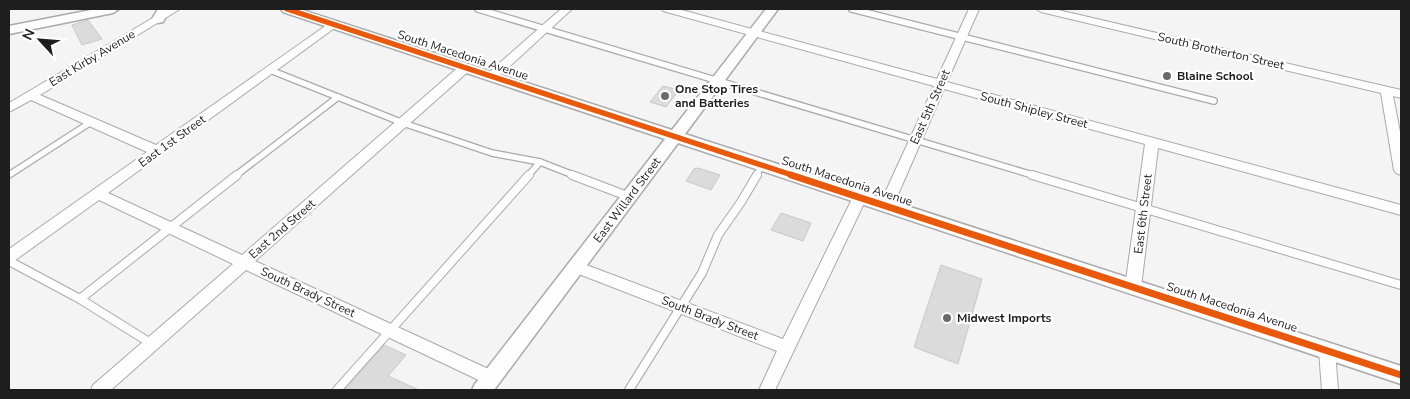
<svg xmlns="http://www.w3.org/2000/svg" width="1410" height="399" font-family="'Nunito Sans',sans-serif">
<rect width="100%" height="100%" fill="#f4f4f5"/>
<g fill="#dbdbdc" stroke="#c8c8c9">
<polygon points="88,20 102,39 82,45 72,25"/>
<polygon points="663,86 679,90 666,107 650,102"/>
<polygon points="698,168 720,175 711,190 686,181 694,169"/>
<polygon points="781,213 811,223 803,241 771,230"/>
<polygon points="941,265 982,279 958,364 914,347"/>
<polygon points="384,345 406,355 388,376 419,390 344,390"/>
</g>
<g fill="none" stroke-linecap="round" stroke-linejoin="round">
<defs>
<g id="service-far1">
<polyline points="478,9 1036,176"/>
<polyline points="852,9 1214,101"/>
<polyline points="270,70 403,123 492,153 540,162 576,176"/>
<polyline points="9,175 91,122"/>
<polyline points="235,176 338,97"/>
<polyline points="528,176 540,162"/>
<polyline points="756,176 762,165"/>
</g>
<g id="service">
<polyline points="572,175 630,197"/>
<polyline points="1032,175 1401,285"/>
<polyline points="9,261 80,299"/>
<polyline points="152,344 80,299 237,175"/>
<polyline points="337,390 529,175"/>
<polyline points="629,390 702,273 718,235 741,202 757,175"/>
</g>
<g id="minor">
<polygon points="168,9 180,9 40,95 156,145 331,22 339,22 340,24 108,193 242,255 462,64 470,64 472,67 470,70 255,261 497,373 499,378 497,383 491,385 485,383 246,270 111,390 91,390 93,385 233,264 99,200 14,261 9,263 9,249 147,152 31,100 9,112 9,103"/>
<polygon points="561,9 572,9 496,79 488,79 486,76 488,73"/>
<polygon points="662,9 678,9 937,79 969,9 979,9 947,82 1401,205 1401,215 1158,148 1141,287 1138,291 1133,293 1128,291 1125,287 1145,144 944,89 893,206 891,210 881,210 879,206 934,86 663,11"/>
<polygon points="1036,9 1054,9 1401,90 1401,98 1393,96 1401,137 1401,175 1396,173 1394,170 1381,93 1041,12"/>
<polygon points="860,192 865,193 867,197 775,390 759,390 777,351 571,271 569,267 571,263 576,261 581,263 783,339 853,197 855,193"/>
<polygon points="1327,344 1333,346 1335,351 1338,390 1322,390 1319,351 1321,346"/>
</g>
<g id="tertiary">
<polygon points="96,9 119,9 113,13 9,34 9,26"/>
<polygon points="158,9 170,9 163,22 158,23 152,19"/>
<polygon points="281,9 299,9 672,130 766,9 778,9 685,134 1401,366 1401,384 678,143 494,390 472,390 475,384 665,139 283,12"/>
</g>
</defs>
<use href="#service-far1" stroke="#aaa" stroke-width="8"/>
<use href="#service" stroke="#aaa" stroke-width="10"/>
<use href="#minor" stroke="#aaa" stroke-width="2"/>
<use href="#tertiary" stroke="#aaa" stroke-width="3"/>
<use href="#service-far1" stroke="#fdfdfe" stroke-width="5.5"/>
<use href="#service" stroke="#fdfdfe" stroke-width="8"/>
<use href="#minor" fill="#fdfdfe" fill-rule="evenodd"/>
<use href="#tertiary" fill="#fdfdfe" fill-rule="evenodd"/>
<defs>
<polyline id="cycleway-far1" points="287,9 795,176"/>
<polyline id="cycleway" points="791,175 1401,375"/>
</defs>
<use href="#cycleway-far1" stroke="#fff" stroke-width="8"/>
<use href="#cycleway" stroke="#fff" stroke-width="10"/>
<use href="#cycleway-far1" stroke="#e8590c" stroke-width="5.5"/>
<use href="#cycleway" stroke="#e8590c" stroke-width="7"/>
</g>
<g fill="#69696a" stroke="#fff" stroke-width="2">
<circle cx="1167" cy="76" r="5"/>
<circle cx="665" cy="96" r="5"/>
<circle cx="947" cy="318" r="5"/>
</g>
<g text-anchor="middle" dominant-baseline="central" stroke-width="4.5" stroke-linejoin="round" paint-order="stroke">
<g font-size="12" fill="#1e1e1f" stroke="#fff">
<text transform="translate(1221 51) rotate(13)">South Brotherton Street</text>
<text transform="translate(463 55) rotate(18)">South Macedonia Avenue</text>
<text transform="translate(92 58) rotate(-31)">East Kirby Avenue</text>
<text transform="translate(930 107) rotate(-66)">East 5th Street</text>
<text transform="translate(1034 110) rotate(15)">South Shipley Street</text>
<text transform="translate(172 141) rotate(-36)">East 1st Street</text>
<text transform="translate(847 181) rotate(18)">South Macedonia Avenue</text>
<text transform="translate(627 200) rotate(-53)">East Willard Street</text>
<text transform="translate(1143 214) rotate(-83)">East 6th Street</text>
<text transform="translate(282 229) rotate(-41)">East 2nd Street</text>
<text transform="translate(308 292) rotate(25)">South Brady Street</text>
<text transform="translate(1232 307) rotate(18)">South Macedonia Avenue</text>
<text transform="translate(710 318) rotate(21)">South Brady Street</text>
</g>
<g font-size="12" font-weight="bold" fill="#1e1e1f" stroke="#fff" text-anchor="start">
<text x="1177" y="76">Blaine School</text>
<text x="675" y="89">One Stop Tires<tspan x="675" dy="14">and Batteries</tspan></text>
<text x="957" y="318">Midwest Imports</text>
</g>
</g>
<rect width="1410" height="399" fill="none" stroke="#1e1e1f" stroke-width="20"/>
<g transform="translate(40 40) rotate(296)" stroke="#ffffff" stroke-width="4" paint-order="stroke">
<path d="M0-4L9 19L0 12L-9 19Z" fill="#1e1e1f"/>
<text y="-8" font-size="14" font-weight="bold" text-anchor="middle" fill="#1e1e1f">N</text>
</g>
</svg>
